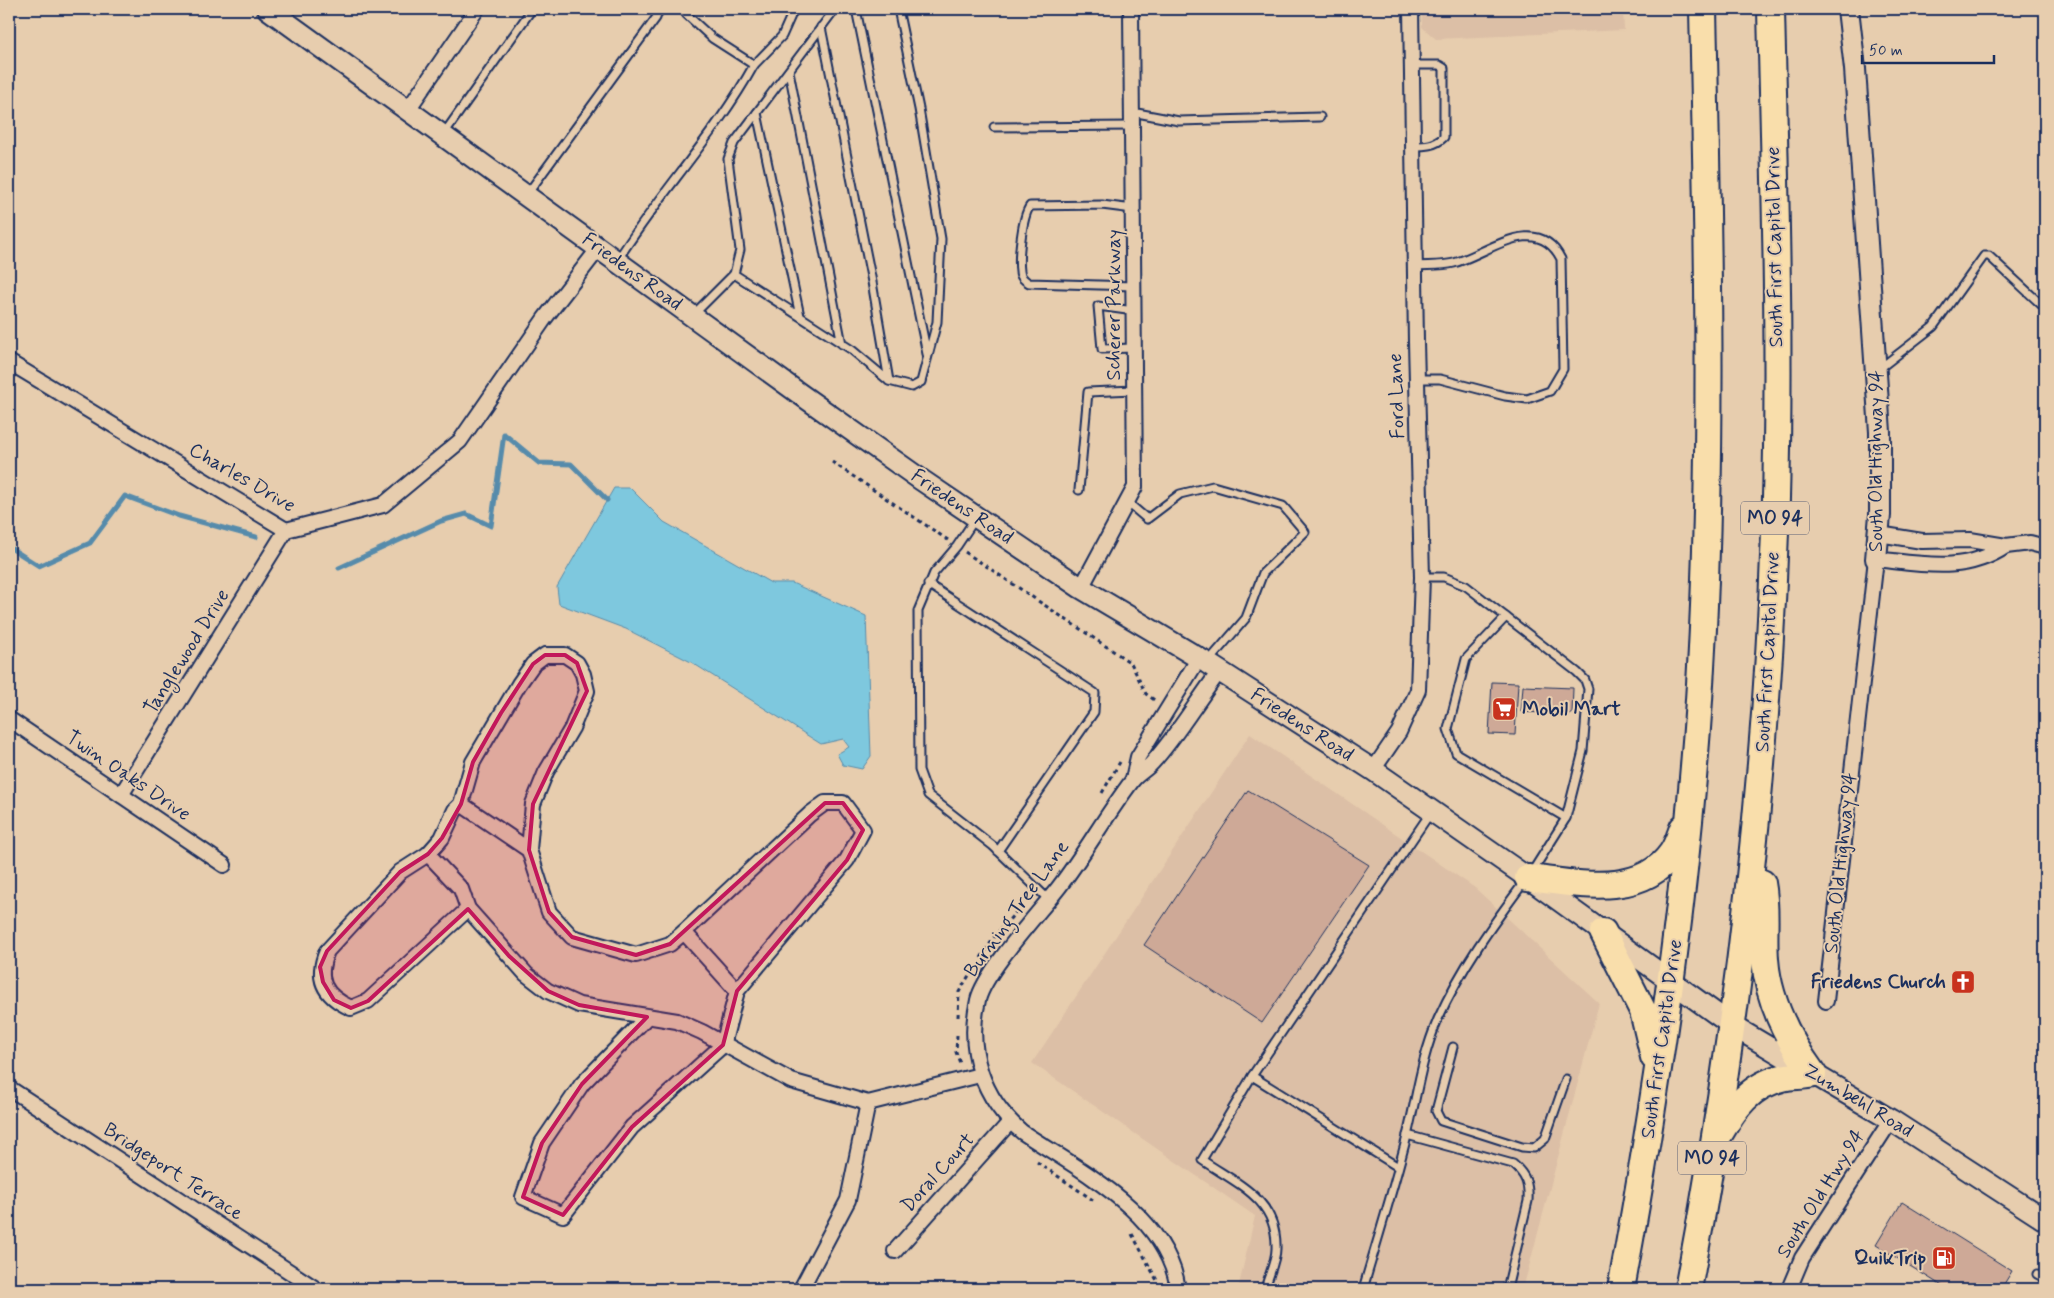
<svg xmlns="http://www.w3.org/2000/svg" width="2054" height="1298" font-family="Mynerve,sans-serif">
<rect width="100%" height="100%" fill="#e7cdae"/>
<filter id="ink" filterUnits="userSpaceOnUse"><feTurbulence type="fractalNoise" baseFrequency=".02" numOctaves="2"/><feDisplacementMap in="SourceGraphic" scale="10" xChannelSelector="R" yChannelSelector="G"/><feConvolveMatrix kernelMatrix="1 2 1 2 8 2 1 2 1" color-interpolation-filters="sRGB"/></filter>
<g filter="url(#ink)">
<g fill="#dcbfa6">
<polygon points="1422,9 1623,9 1624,30 1436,39 1422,27"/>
<polygon points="1250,734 1475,888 1599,1003 1523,1289 1238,1289 1255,1216 1032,1063"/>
</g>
<polygon fill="#7ec8de" stroke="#568bab" points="614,488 630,488 664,522 771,583 792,583 866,616 871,756 862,769 843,765 837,754 849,747 843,739 821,744 691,662 626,629 559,604 557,587"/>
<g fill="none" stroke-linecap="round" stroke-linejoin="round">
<g stroke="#568bab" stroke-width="5">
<polyline points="9,547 39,566 90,543 125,496 179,516 256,537"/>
<polyline points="339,568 441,521 466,514 491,526 504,434 539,463 571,464 607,500"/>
</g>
</g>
<g fill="#cea997" stroke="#1b2f5e">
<polygon points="1492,682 1518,683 1515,735 1489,734"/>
<polygon points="1523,686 1573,688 1572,714 1521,712"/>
<polygon points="1248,790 1369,865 1262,1023 1144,945"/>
<polygon points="1902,1202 2012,1271 2001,1289 1947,1289 1876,1245"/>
</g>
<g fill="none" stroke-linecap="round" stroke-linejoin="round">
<defs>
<g id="lane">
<polyline points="856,9 927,354"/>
<polyline points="821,27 872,282 889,381"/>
<polyline points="754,65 782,36 794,9"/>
<path d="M1411 65H1439L1444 68V137C1435 146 1425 146 1413 146"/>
<polyline points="789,71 842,344"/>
<polyline points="1132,112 1179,121 1320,117"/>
<polyline points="757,113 800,316"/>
<polyline points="994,127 1132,126"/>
<polyline points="443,135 532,9"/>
<polyline points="528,193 656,18 659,9"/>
<path d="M1133 209 1102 205 1030 206C1022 217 1018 257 1020 271 1020 277 1024 280 1029 283L1134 286"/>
<path d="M617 261C659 194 716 134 754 65L712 38 686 14"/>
<path d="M1415 266C1427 265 1442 266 1454 263 1487 254 1537 211 1561 259L1563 369 1550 391 1527 399 1505 396 1440 379H1417"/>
<polyline points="734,274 852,350 889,381 912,387 921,382 937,322 941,239 919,109 898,9"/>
<polyline points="1134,311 1098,306 1102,349 1134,348"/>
<polyline points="694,314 734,274 740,250 728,159 734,143 835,9"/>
<polyline points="1879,369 1933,327 1984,256 1989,256 2045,308"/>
<polyline points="1079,490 1088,392 1134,390"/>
<polyline points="1127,502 1147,519 1180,494 1213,486 1283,506 1305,532 1263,573 1246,618 1207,663"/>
<polyline points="975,519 957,546 934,573 918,611 919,770 928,795 993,846 1049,900"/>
<polyline points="1422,577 1444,577 1466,586 1577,672 1585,680 1588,689 1583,751 1566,818 1532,872"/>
<polyline points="928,584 1095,693 1094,712 998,851"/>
<polyline points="1506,617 1466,659 1448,729 1456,753 1566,818"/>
<polyline points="1453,1047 1436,1111 1441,1121 1522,1147 1534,1148 1545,1139 1566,1079"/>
<polyline points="1252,1076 1431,812"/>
<path d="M1407 1135 1513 1164C1526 1175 1529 1184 1528 1201L1507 1289"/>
<polyline points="2037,1274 2045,1278"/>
<path d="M1265 1289C1268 1277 1276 1261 1276 1249 1278 1199 1237 1184 1202 1160L1252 1076 1398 1167"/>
<path d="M1363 1289C1378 1238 1394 1187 1407 1136 1417 1095 1421 1059 1438 1019 1461 968 1492 925 1525 881"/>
</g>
<g id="street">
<polyline points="407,111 477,9"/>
<polyline points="9,362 286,530 383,505 460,441 545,318 599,248"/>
<polyline points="1879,534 1922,541 1970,540 2006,546 2030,543 2045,547"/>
<polyline points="1081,588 1135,487 1131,9"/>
<polyline points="9,719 224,865"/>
<polyline points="1373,770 1399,732 1418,690 1422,577 1416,342 1411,9"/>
<polyline points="1133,779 1138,757 1199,658"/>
<polyline points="121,795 286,530"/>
<polyline points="461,804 529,850 549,912 572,937 636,955 670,944 684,932 737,991 723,1045 632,1127 563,1215 523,1197 542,1143 582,1084 647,1017"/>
<polyline points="529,850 533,804 546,772 572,728 587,691 583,674 577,663 565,655 545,655 533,664 519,684 473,762 461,804 455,810 442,838 428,854 461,889 468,909 526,974 548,991 579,1005 677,1021 702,1032 791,1081 868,1103 980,1075"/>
<path d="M428 854 400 872 327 951C315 979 324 996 351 1008L368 1001 468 909"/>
<polyline points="684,932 810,814 825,803 843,803 863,830 847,860 737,991"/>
<path d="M1826 1001 1876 559C1922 564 1965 574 2006 546"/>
<polyline points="9,1088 316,1289"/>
<polyline points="895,1251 1010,1122"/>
<polyline points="801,1289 848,1200 868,1103"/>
<path d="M1178 1289C1167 1213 1079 1170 1022 1132 983 1099 966 1051 978 1000 985 971 1039 913 1059 887 1085 853 1106 815 1132 781 1137 774 1146 770 1152 763 1176 737 1197 701 1219 672"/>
<polyline points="1789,1289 1802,1258 1891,1120"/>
</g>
<g id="secondary">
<polyline points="268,9 800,394 920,479 1081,588 1207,663 1373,770 1528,878 1733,1026 1891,1120 2045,1220"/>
<polyline points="1848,9 1855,69 1880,432 1880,515 1876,559"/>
</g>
<g id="highway">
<path d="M1528 878C1575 883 1640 899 1672 853 1677 846 1680 836 1683 828"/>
<polyline points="1603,932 1643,1011 1654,1057"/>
<path d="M1720 1133C1735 1107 1751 1085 1782 1078 1792 1075 1803 1077 1813 1074 1789 1041 1768 1001 1765 959 1763 933 1767 909 1762 883"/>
<path d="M1621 1289C1657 1094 1686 898 1699 700 1714 470 1708 239 1703 9"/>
<path d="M1688 1289C1736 1039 1766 787 1775 532 1781 358 1775 183 1771 9"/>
</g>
</defs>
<use href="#lane" stroke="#1b2f5e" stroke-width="11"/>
<use href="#street" stroke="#1b2f5e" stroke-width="18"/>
<use href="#secondary" stroke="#1b2f5e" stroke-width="24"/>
<use href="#highway" stroke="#1b2f5e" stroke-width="30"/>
<g stroke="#1b2f5e" stroke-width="3" stroke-dasharray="4 4" stroke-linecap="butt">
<polyline points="832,462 948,540"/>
<polyline points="965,552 1131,663 1146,694 1156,701"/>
<polyline points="1102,793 1120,762"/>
<polyline points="981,958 995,936 1021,906"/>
<polyline points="958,1017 959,992 974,967"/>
<polyline points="957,1035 956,1052 961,1066"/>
<polyline points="1037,1162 1096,1202"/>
<polyline points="1132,1234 1160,1286"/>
</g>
<use href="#lane" stroke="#e7cdae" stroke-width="7"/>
<use href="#street" stroke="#e7cdae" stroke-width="14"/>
<use href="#secondary" stroke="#e7cdae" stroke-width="20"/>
<use href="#highway" stroke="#f9deab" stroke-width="26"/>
</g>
</g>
<path fill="#c2185b" fill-opacity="0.2" stroke="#c2185b" stroke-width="4" stroke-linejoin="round" d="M545 655H565L577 663 587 691 533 804 529 850 549 912 572 937 636 955 670 944 825 803H843L863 830 847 860 737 991 723 1045 632 1127 563 1215 523 1197 542 1143 582 1084 647 1017 579 1005 548 991 509 956 468 909 368 1001 351 1008 334 1000 323 982 320 967 327 951 400 872 428 854 442 838 461 804 473 762 501 713 533 664Z"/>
<defs>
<symbol id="supermarket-square" viewBox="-11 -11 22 22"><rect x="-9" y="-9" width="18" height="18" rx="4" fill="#c8321e" stroke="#e7cdae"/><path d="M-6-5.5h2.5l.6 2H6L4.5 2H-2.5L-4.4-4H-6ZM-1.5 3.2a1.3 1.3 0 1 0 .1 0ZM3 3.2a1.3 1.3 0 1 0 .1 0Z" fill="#fff"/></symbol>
<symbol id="church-square" viewBox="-11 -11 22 22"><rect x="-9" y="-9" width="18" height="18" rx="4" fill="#c8321e" stroke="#e7cdae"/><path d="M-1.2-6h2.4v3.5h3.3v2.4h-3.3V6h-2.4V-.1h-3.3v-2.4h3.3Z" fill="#fff"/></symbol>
<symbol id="fuel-square" viewBox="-11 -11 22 22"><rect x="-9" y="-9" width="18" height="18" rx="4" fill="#c8321e" stroke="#e7cdae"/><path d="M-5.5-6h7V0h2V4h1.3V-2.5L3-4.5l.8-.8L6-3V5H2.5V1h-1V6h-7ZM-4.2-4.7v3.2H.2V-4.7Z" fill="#fff"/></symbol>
</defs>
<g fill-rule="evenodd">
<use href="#supermarket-square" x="1490" y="695" width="28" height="28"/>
<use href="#church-square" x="1949" y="968" width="28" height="28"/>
<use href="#fuel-square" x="1930" y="1244" width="28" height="28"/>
</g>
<g text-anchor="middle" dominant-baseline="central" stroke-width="4" stroke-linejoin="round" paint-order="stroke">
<g fill="#e7cdae" stroke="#585e76" stroke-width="1">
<rect x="1741" y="501.5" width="68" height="33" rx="4"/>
<rect x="1678" y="1141.5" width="68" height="33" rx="4"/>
</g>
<g font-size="19" font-weight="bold" fill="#1b2f5e">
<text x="1775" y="518">MO 94</text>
<text x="1712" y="1158">MO 94</text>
</g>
<g font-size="20" fill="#1b2f5e" stroke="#e7cdae">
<text transform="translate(1775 247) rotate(-91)">South First Capitol Drive</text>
<text transform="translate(632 272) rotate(36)">Friedens Road</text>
<text transform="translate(1114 305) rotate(-90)">Scherer Parkway</text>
<text transform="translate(1397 396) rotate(-92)">Ford Lane</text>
<text transform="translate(1876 461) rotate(-90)">South Old Highway 94</text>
<text transform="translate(242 478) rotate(30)">Charles Drive</text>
<text transform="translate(962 507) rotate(34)">Friedens Road</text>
<text transform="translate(187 652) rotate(-58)">Tanglewood Drive</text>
<text transform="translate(1768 652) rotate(-87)">South First Capitol Drive</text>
<text transform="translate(1302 725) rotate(33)">Friedens Road</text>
<text transform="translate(128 776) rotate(34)">Twin Oaks Drive</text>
<text transform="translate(1841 863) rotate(-84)">South Old Highway 94</text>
<text transform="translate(1017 909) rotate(-54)">Burning Tree Lane</text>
<text transform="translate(1662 1039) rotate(-82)">South First Capitol Drive</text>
<text transform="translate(1858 1101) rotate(31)">Zumbehl Road</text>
<text transform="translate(173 1172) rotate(33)">Bridgeport Terrace</text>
<text transform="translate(938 1173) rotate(-48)">Doral Court</text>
<text transform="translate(1821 1194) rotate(-58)">South Old Hwy 94</text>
</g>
<g font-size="20" font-weight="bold" fill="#1b2f5e" stroke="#e7cdae" text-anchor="end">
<text x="1522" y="709" text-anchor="start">Mobil Mart</text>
<text x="1946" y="982">Friedens Church</text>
<text x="1926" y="1258">QuikTrip</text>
</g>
</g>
<rect width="2054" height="1298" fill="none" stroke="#e7cdae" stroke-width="30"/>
<rect x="15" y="15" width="2024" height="1268" fill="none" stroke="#1b2f5e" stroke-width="2" filter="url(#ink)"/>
<path d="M1862 55v8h132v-8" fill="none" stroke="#1b2f5e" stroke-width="2.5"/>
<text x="1869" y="55" font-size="15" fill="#1b2f5e" stroke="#e7cdae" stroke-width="4" paint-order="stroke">50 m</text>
</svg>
